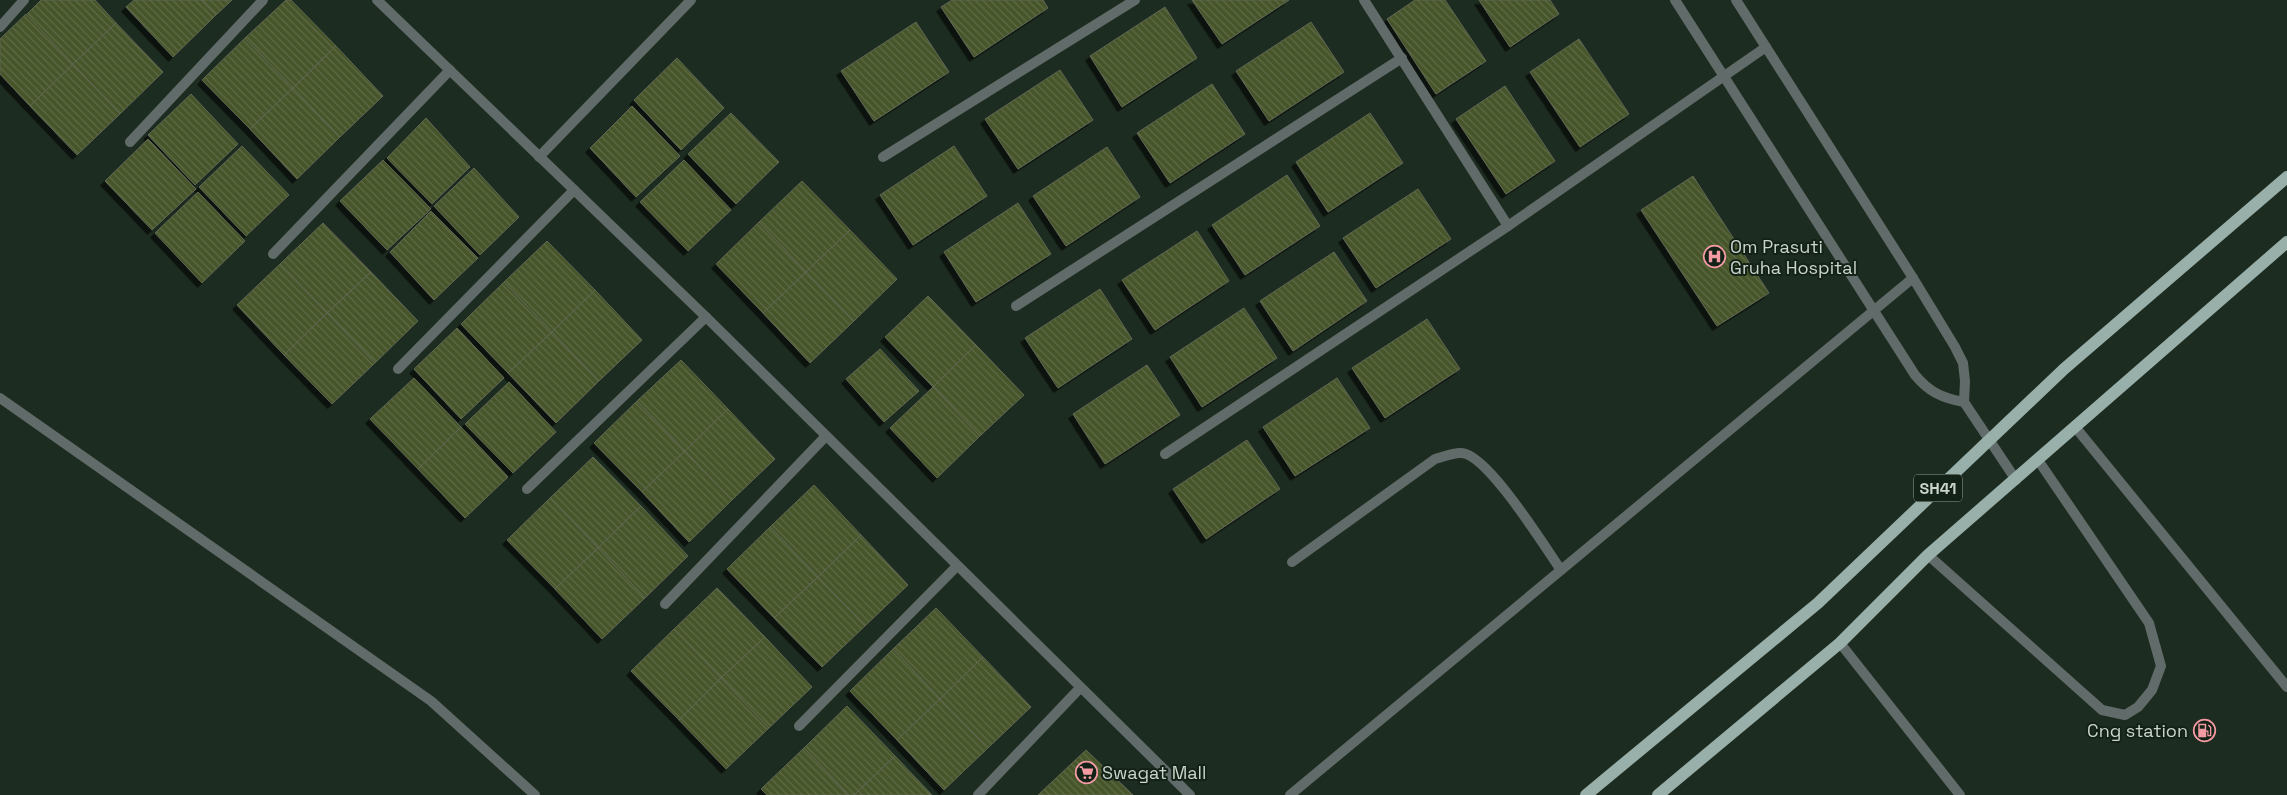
<svg xmlns="http://www.w3.org/2000/svg" width="2287" height="795" font-family="'Space Grotesk',sans-serif">
<defs>
<pattern id="building-back-hatch" width="6" height="6" patternUnits="userSpaceOnUse" patternTransform="scale(1.25)"><rect width="6" height="6" fill="#465429"/><path d="M-1 5l2 2M0 0l6 6M5-1l2 2" fill="none" stroke="#5f6c47"/></pattern>
<filter id="shadow"><feDropShadow dx="-4.5" dy="4.5" stdDeviation="0" flood-color="#0009"/></filter>
</defs>
<rect width="100%" height="100%" fill="#1d2c20"/>
<g fill="url(#building-back-hatch)" stroke="#606754" filter="url(#shadow)">
<polygon points="41,0 95,0 116,23 73,64 26,15"/>
<polygon points="134,0 201,0 216,15 173,57 126,7"/>
<polygon points="201,0 232,0 216,15"/>
<polygon points="286,0 291,0 336,46 293,88 245,38"/>
<polygon points="952,0 1043,0 1048,8 974,57 941,7"/>
<polygon points="1192,0 1289,0 1222,44"/>
<polygon points="1415,0 1445,0 1486,61 1436,94 1387,19"/>
<polygon points="1479,0 1550,0 1559,14 1510,47"/>
<polygon points="1165,7 1197,58 1122,107 1090,56"/>
<polygon points="26,14 73,64 30,106 0,74 0,39"/>
<polygon points="916,22 949,72 874,121 841,71"/>
<polygon points="1311,22 1344,72 1269,121 1236,71"/>
<polygon points="116,23 163,72 120,114 73,64"/>
<polygon points="245,38 293,88 250,129 202,80"/>
<polygon points="1579,39 1629,114 1580,147 1530,72"/>
<polygon points="336,46 383,96 340,137 293,88"/>
<polygon points="677,58 724,108 681,150 634,100"/>
<polygon points="73,64 120,114 77,155 30,106"/>
<polygon points="1060,70 1093,120 1018,169 985,119"/>
<polygon points="1212,84 1245,134 1170,183 1137,133"/>
<polygon points="1505,86 1555,161 1506,194 1456,119"/>
<polygon points="293,88 340,137 297,179 250,129"/>
<polygon points="191,94 238,144 195,185 148,135"/>
<polygon points="632,106 680,156 636,197 590,148"/>
<polygon points="731,113 779,162 736,204 688,154"/>
<polygon points="1370,113 1403,163 1328,212 1296,162"/>
<polygon points="426,118 470,167 432,204 387,158"/>
<polygon points="148,139 196,189 152,230 105,181"/>
<polygon points="242,146 289,195 246,236 199,187"/>
<polygon points="954,146 987,196 913,245 880,195"/>
<polygon points="1107,147 1140,197 1066,246 1033,196"/>
<polygon points="383,160 431,209 387,250 340,201"/>
<polygon points="684,160 731,210 688,251 640,202"/>
<polygon points="474,168 519,217 480,255 434,206"/>
<polygon points="1287,175 1320,226 1245,275 1212,225"/>
<polygon points="1693,176 1769,293 1717,326 1641,210"/>
<polygon points="802,181 850,230 806,272 759,222"/>
<polygon points="1418,189 1451,239 1376,288 1343,238"/>
<polygon points="198,192 245,241 202,283 155,233"/>
<polygon points="1018,203 1051,254 976,302 944,252"/>
<polygon points="431,211 478,258 434,300 390,252"/>
<polygon points="759,222 806,272 763,313 716,264"/>
<polygon points="323,223 371,272 327,313 280,264"/>
<polygon points="850,230 897,279 854,321 806,272"/>
<polygon points="1197,231 1229,281 1155,330 1122,280"/>
<polygon points="547,241 595,290 552,332 504,282"/>
<polygon points="1334,252 1367,301 1293,351 1260,301"/>
<polygon points="280,264 327,313 284,355 237,305"/>
<polygon points="371,272 418,321 375,363 327,313"/>
<polygon points="806,272 854,321 810,363 763,313"/>
<polygon points="504,282 552,332 508,373 461,324"/>
<polygon points="1100,289 1132,339 1058,388 1025,338"/>
<polygon points="595,290 642,340 599,381 552,332"/>
<polygon points="928,296 976,345 933,387 885,337"/>
<polygon points="1244,308 1277,358 1202,407 1170,357"/>
<polygon points="327,313 375,363 332,404 284,355"/>
<polygon points="1427,319 1460,369 1385,418 1352,368"/>
<polygon points="457,328 504,378 461,419 414,369"/>
<polygon points="552,332 599,381 556,423 508,373"/>
<polygon points="976,345 1024,395 980,436 933,387"/>
<polygon points="880,349 919,391 884,422 846,379"/>
<polygon points="681,360 728,409 685,451 637,401"/>
<polygon points="1147,365 1180,415 1105,464 1073,414"/>
<polygon points="414,378 461,427 418,469 370,419"/>
<polygon points="1337,378 1370,428 1295,476 1263,427"/>
<polygon points="509,382 556,432 513,473 465,424"/>
<polygon points="933,387 980,436 937,478 890,428"/>
<polygon points="637,401 685,451 642,492 594,443"/>
<polygon points="728,409 775,459 732,500 685,451"/>
<polygon points="461,427 508,477 465,518 418,469"/>
<polygon points="1247,440 1280,489 1206,539 1173,489"/>
<polygon points="685,451 732,500 689,542 642,492"/>
<polygon points="593,457 641,506 598,548 550,498"/>
<polygon points="814,485 861,535 818,577 770,527"/>
<polygon points="550,498 598,548 555,589 507,540"/>
<polygon points="641,506 688,556 645,598 598,548"/>
<polygon points="770,527 818,577 774,618 727,569"/>
<polygon points="861,535 908,585 865,626 818,577"/>
<polygon points="598,548 645,598 602,639 555,589"/>
<polygon points="818,577 865,626 822,667 774,618"/>
<polygon points="717,588 765,637 721,678 674,629"/>
<polygon points="936,608 983,657 940,699 893,649"/>
<polygon points="674,629 721,678 679,720 631,671"/>
<polygon points="765,637 812,687 769,728 721,678"/>
<polygon points="893,649 940,699 897,740 850,691"/>
<polygon points="983,657 1031,707 988,748 940,699"/>
<polygon points="721,678 769,728 726,769 679,720"/>
<polygon points="940,699 988,748 944,790 897,740"/>
<polygon points="847,706 895,756 854,795 849,795 804,748"/>
<polygon points="804,748 849,795 767,795 761,789"/>
<polygon points="1086,750 1133,795 1038,795"/>
<polygon points="895,756 932,795 854,795"/>
</g>
<g fill="none" stroke-linecap="round" stroke-linejoin="round">
<g stroke="#616b69" stroke-width="10">
<polyline points="1928,555 2102,710 2125,715 2138,707 2152,690 2161,666 2149,623 2038,460"/>
<polyline points="1840,643 1960,795"/>
</g>
<g stroke="#616b69" stroke-width="10">
<polyline points="377,0 706,317 1190,795"/>
<polyline points="1364,0 1508,226"/>
<path d="M1675 0 1915 375C1929 392 1942 398 1964 402L1965 381 1963 363 1955 347 1913 278 1736 0"/>
<polyline points="0,27 24,0"/>
<polyline points="130,142 263,0"/>
<polyline points="539,157 691,0"/>
<polyline points="883,157 1135,0"/>
<polyline points="273,254 450,70"/>
<polyline points="1016,306 1402,58"/>
<polyline points="398,369 574,190"/>
<polyline points="0,398 431,701 535,795"/>
<polyline points="1964,402 2016,480"/>
<polyline points="2076,428 2287,687"/>
<polyline points="1165,454 1508,226 1766,47"/>
<polyline points="527,489 706,317"/>
<path d="M1292 562 1435 459C1443 457 1454 452 1462 453 1488 455 1545 547 1561 570"/>
<polyline points="665,604 826,436"/>
<polyline points="799,726 957,566"/>
<polyline points="978,795 1080,688"/>
<polyline points="1290,795 1913,278"/>
</g>
<g stroke="#99afaa" stroke-width="12">
<polyline points="1586,795 1818,603 2064,369 2287,177"/>
<polyline points="1658,795 1840,643 1928,555 2287,242"/>
</g>
</g>
<defs>
<symbol id="hospital-ring" viewBox="-11 -11 22 22"><circle r="9.5" fill="#132217" stroke="#f49aa3" stroke-width="1.5"/><path d="M-5-5h3v3.5h4V-5h3V5h-3V1.5h-4V5h-3Z" fill="#f49aa3"/></symbol>
<symbol id="fuel-ring" viewBox="-11 -11 22 22"><circle r="9.5" fill="#132217" stroke="#f49aa3" stroke-width="1.5"/><path d="M-5.5-6h7V0h2V4h1.3V-2.5L3-4.5l.8-.8L6-3V5H2.5V1h-1V6h-7ZM-4.2-4.7v3.2H.2V-4.7Z" fill="#f49aa3"/></symbol>
<symbol id="supermarket-ring" viewBox="-11 -11 22 22"><circle r="9.5" fill="#132217" stroke="#f49aa3" stroke-width="1.5"/><path d="M-6-5.5h2.5l.6 2H6L4.5 2H-2.5L-4.4-4H-6ZM-1.5 3.2a1.3 1.3 0 1 0 .1 0ZM3 3.2a1.3 1.3 0 1 0 .1 0Z" fill="#f49aa3"/></symbol>
</defs>
<g fill-rule="evenodd">
<use href="#hospital-ring" x="1702" y="244" width="25" height="25"/>
<use href="#fuel-ring" x="2192" y="718" width="25" height="25"/>
<use href="#supermarket-ring" x="1074" y="760" width="25" height="25"/>
</g>
<g text-anchor="middle" dominant-baseline="central" stroke-width="4" stroke-linejoin="round" paint-order="stroke">
<rect fill="#132217" stroke="#939f96" stroke-width="1" x="1914" y="474.5" width="48" height="27" rx="4"/>
<g font-size="16" font-weight="bold" fill="#cad4cc">
<text x="1938" y="488">SH41</text>
</g>
<g font-size="18" fill="#cad4cc" stroke="#132217" text-anchor="start">
<text x="1730" y="246">Om Prasuti<tspan x="1730" dy="21">Gruha Hospital</tspan></text>
<text x="2188" y="730" text-anchor="end">Cng station</text>
<text x="1102" y="772">Swagat Mall</text>
</g>
</g>
</svg>
